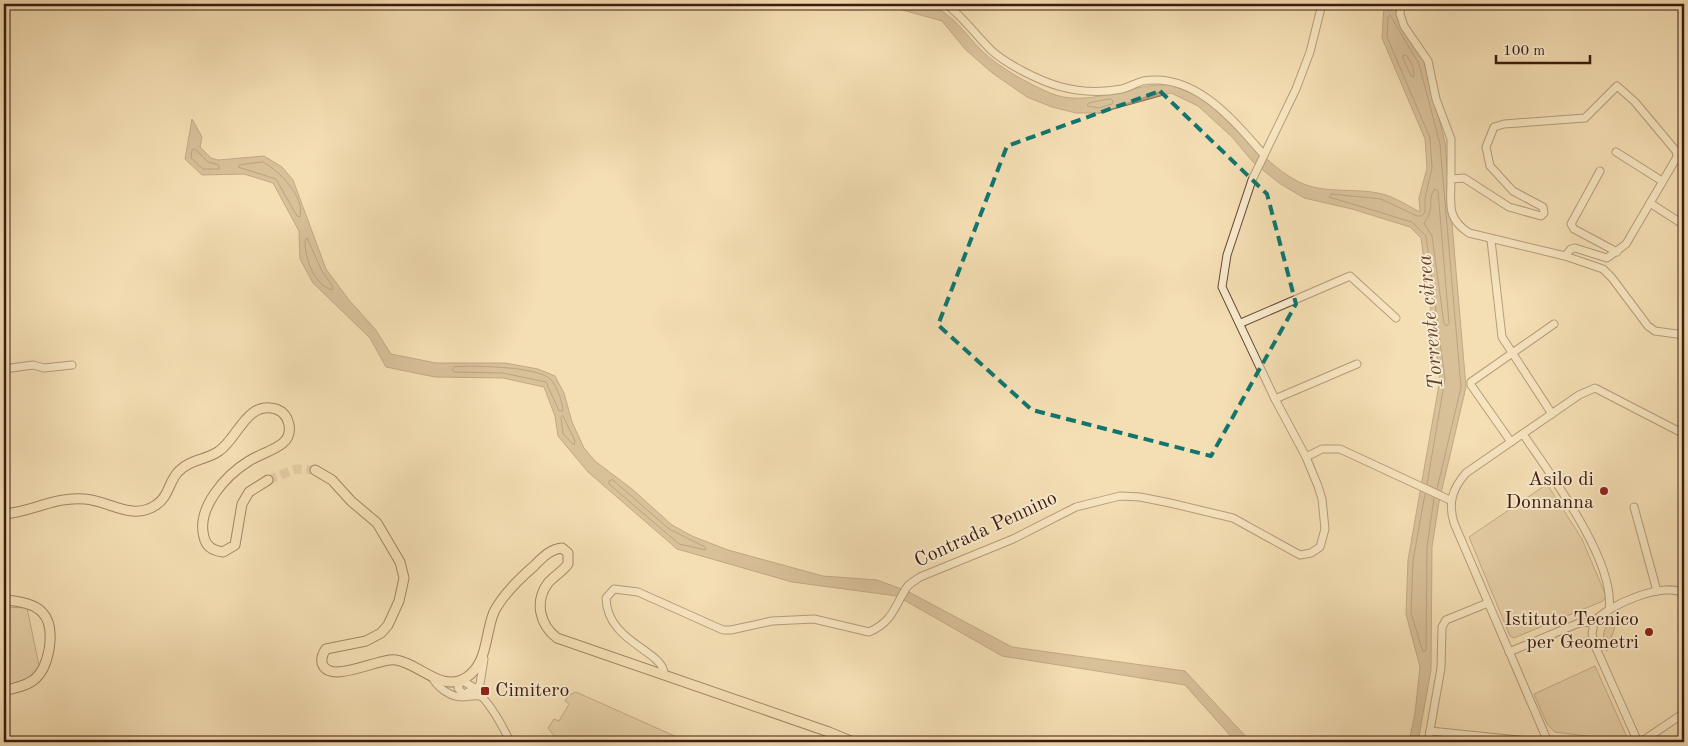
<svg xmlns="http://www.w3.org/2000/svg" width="1688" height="746" font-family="'Old Standard TT',serif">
<rect width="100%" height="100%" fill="#f4deb3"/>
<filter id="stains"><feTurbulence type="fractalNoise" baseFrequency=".004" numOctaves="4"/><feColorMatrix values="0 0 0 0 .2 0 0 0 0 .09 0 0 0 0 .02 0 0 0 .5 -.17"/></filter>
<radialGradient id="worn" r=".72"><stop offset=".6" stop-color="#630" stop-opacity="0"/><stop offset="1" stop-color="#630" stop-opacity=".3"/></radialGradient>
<g fill="#d5bd97" stroke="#886c53">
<polygon points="1547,484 1582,539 1606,596 1603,601 1514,638 1510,636 1469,537"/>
<path d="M4 607 27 608 39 665C29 681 21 681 4 687Z"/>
<path d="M1619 614 1607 651C1599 636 1605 622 1619 614Z"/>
<polygon points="1595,666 1626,735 1624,741 1555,732 1547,724 1534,694"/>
<polygon points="576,692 688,742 559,742 548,728 554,719 559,721 569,704 565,701 569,695"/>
</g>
<g fill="#b59c7b" stroke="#856850">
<path d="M891 4C902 4 918 1 929 5 953 13 965 34 982 51 1000 68 1027 83 1050 93 1086 108 1125 86 1161 85 1167 85 1175 84 1180 86 1225 105 1254 158 1297 181 1323 195 1355 187 1382 194 1395 197 1408 206 1420 212L1419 198 1427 168 1425 139 1382 38 1384 4H1395V10L1424 62 1445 142 1466 387 1439 502 1432 547 1431 670 1418 742H1409L1415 713 1420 667 1406 614 1408 560 1440 379 1421 238 1410 227 1352 209 1304 198 1279 183 1253 162 1232 137 1198 106 1171 93 1099 113H1076L1052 107 1027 97 991 72 965 49 942 21 899 9Z"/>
<polygon points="192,119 202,137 200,147 211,158 218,160 264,156 282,167 293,180 326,269 349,300 375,329 391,354 436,363 505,363 538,369 555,376 564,393 572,422 584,448 595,461 632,489 672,525 692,536 728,550 823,576 877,580 907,591 1012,647 1185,671 1251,742 1236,742 1185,685 1002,656 897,596 792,582 677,549 588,472 558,436 555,416 544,387 503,378 435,377 386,367 370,338 313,283 300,259 299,231 273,183 244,174 202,175 185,159"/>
</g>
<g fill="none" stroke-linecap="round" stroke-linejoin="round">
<g stroke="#785c45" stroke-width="1">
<polygon points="1404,55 1407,56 1413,67 1414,77 1411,76 1403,58"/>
<polygon points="1111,99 1113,101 1112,104 1099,108 1087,106 1089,103"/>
<polygon points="195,149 208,162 219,165 219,169 203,169 191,158 192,150"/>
<path d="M263 162C279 171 305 196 300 217L297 216 276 179 238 167 240 165Z"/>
<path d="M1435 189 1438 191 1449 323 1447 326 1444 324 1432 236 1424 223C1436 208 1426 199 1435 189Z"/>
<path d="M307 238 322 271 333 287 332 290C313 284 305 258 305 241Z"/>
<path d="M472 366C489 367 542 367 552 381 558 389 562 401 563 411H559L546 382 503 373 454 372 452 370 454 367Z"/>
<polygon points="563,416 575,441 574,445 563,434 561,418"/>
<polygon points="613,480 669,529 705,547 706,550 679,544 609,484 609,481"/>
<polyline points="1427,484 1445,379 1426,236 1412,222 1329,197 1331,194 1381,199 1417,216 1422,216 1425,212 1425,198 1432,168 1430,138 1387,37 1388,17 1390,15 1419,64 1440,144 1461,387 1437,489"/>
<polyline points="1425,494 1413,561 1411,613 1423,652 1426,650 1427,547 1434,498"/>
</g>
<polyline stroke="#cfb792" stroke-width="9" stroke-dasharray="9 4.5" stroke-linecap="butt" points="268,480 296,469 315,470"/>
<defs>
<g id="minor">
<path d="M946 4C963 17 976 35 991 50 1006 64 1038 80 1058 86 1079 92 1101 93 1122 89 1129 87 1136 83 1143 81 1195 72 1233 120 1264 155"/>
<polyline points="1401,4 1400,14 1404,26 1428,61 1436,99 1451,139 1451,179"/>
<polyline points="1616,152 1662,181"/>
<polyline points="1600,171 1571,224 1574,229 1617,252"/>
<polyline points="1650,203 1684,225"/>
<polyline points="1491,240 1502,337 1552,414"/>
<path d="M1565 256 1571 249 1575 248 1607 258 1626 244 1677 157 1676 151 1635 102 1617 86 1585 118 1504 124 1494 127 1486 147 1490 166 1513 191 1543 207 1544 213 1541 216 1509 207 1464 178 1451 179C1451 204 1446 218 1469 233L1565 256 1603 269 1612 278 1648 326 1655 331 1684 335"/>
<polyline points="1241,323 1350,276 1396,318"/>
<polyline points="4,369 33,365 44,368 72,365"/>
<polyline points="1275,399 1357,364"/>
<path d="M1523 434C1550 474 1616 561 1609 610"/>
<polyline points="1511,442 1471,385 1471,382 1554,324"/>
<polyline points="1306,457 1322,449 1340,449 1450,500"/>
<polyline points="1634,507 1657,591"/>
<polyline points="1594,622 1592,634 1596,648 1638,742"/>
<path d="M1509 652 1579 623 1594 622C1607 605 1667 580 1684 594"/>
<path d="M664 673C662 650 607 642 606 598L614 589 638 592 723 630H731L772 621 814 619 869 632C893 622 895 605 907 587 910 583 916 580 920 577L1013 539 1076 507 1120 496 1140 497 1170 503 1233 518 1300 555 1311 553 1320 547 1325 529 1322 499 1318 486 1306 457 1275 399 1222 287 1227 255 1252 180 1296 89 1310 52 1322 4"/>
<path d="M432 677C437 687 450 697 462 697 470 697 475 694 483 697"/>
<path d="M478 687C473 688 469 693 463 694L458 688 461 680 473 687C489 702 501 722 510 742"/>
<polyline points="479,690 484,659"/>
<polyline points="1430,731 1539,742"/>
<polyline points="1428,742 1441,668 1442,627 1446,620 1488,603"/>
<path d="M1548 742 1454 523C1448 503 1452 489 1466 473L1579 395 1595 388 1684 434"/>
<polyline points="1641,742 1684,713"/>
</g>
<g id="major">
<path d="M315 470 332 480 351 501 377 523 400 562 404 578 399 601 388 625 381 633 366 641 326 649C323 653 321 657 322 663 329 686 379 657 396 660 419 663 442 694 467 677 488 663 485 633 494 612 503 594 519 579 534 566 542 558 550 549 562 548L568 553V564C562 572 554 576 548 583 534 602 540 625 557 638L829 732 853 742"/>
<path d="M4 514C32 512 55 496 85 499 110 501 132 521 156 505 169 497 169 480 179 471 190 459 207 460 219 451 238 438 247 400 276 409 290 414 294 433 283 443 273 451 260 454 249 461 226 475 196 508 204 537 206 547 214 551 223 552L235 545 242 504 249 492 268 480"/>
<path d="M4 600C39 602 55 613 49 650 47 660 44 671 36 678 28 686 14 688 4 691"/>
</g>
</defs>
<use href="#minor" stroke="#6a4c38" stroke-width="9"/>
<use href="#major" stroke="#3c1b0f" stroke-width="11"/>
<use href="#minor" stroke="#f8eace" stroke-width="7"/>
<use href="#major" stroke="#f4deb3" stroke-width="9"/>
</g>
<path d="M0 0H1688V746H0ZM1160 91 1267 194 1296 304 1211 456 1032 410 938 325 1007 146Z" fill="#f4deb3" fill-opacity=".55" fill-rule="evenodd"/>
<path fill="none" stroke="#0f766e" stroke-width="4" stroke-dasharray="10 6" stroke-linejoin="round" d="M1160 91 1267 194 1296 304 1211 456 1032 410 938 325 1007 146Z"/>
<g fill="#8f2418" stroke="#f8eace" stroke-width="2">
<circle cx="1604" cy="491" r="5"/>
<circle cx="1649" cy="632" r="5"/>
<rect x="480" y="686" width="10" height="10" rx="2.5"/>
</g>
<g text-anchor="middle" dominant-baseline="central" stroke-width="4" stroke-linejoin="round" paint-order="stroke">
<g font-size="20" fill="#3c1b0f" stroke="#f8eace" text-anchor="end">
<text x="1594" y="480">Asilo di<tspan x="1594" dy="23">Donnanna</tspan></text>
<text x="1639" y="620">Istituto Tecnico<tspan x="1639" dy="23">per Geometri</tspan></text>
<text x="495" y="691" text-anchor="start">Cimitero</text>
</g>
<g font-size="20" fill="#3c1b0f" stroke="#f8eace">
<text transform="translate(986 530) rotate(-25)">Contrada Pennino</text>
</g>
<g font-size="21" font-style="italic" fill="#664835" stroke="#f8eace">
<text transform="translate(1431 322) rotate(-95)">Torrente citrea</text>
</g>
</g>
<rect width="1688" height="746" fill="none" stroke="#f4deb3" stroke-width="20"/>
<rect x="5" y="5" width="1678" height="736" fill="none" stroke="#3c1b0f" stroke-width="2.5"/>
<rect x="10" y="10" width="1668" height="726" fill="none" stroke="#3c1b0f"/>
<path d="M1496 55v8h94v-8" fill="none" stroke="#3c1b0f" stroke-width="2.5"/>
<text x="1503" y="55" font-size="15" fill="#3c1b0f" stroke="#f8eace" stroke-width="4" paint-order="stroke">100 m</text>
<rect width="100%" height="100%" filter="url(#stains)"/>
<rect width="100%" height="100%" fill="url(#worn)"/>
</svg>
